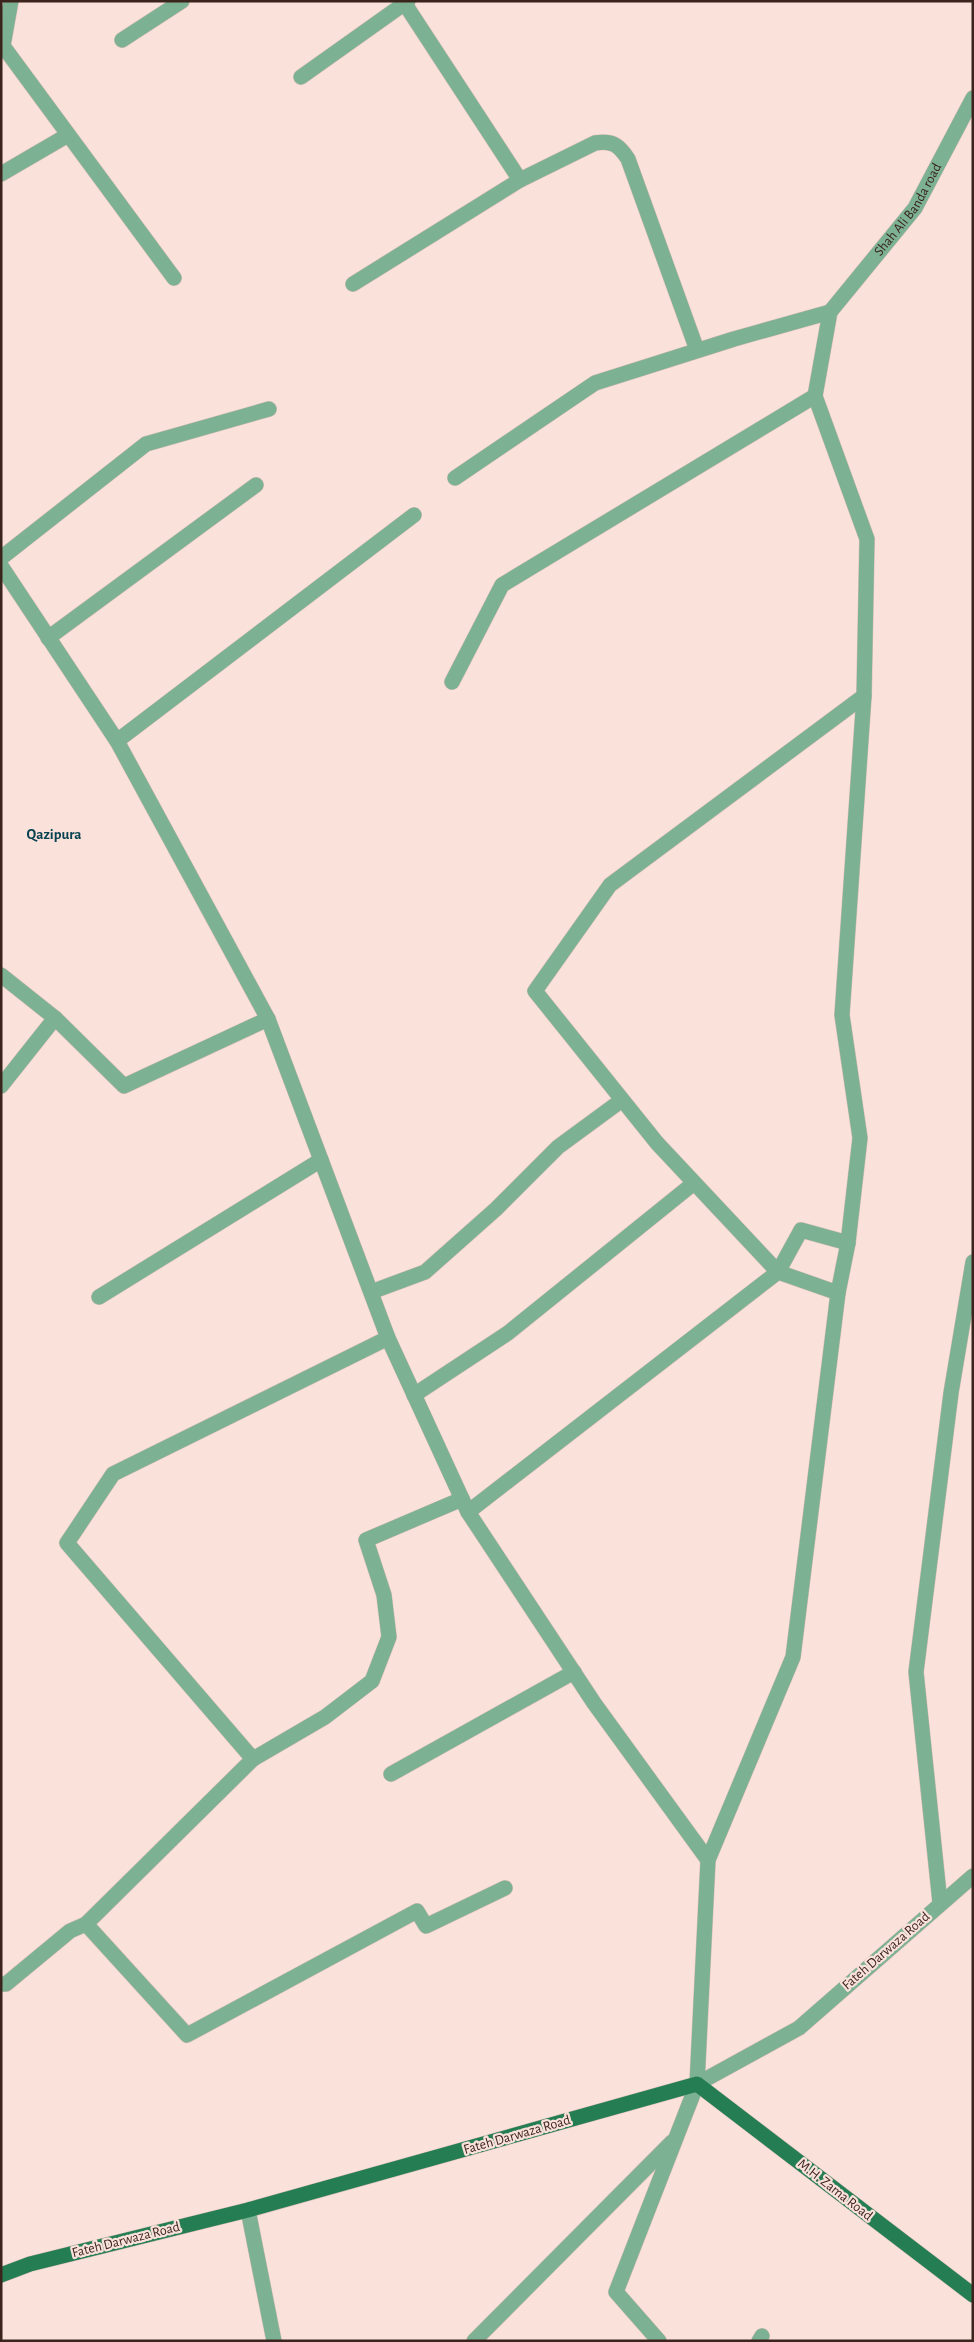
<svg xmlns="http://www.w3.org/2000/svg" width="974" height="2342" font-family="'Alegreya Sans',sans-serif">
<rect width="100%" height="100%" fill="#fae1d9"/>
<g fill="none" stroke-linecap="round" stroke-linejoin="round">
<defs>
<g id="minor">
<polyline points="11,1 3,46 174,278"/>
<polyline points="403,1 520,180"/>
<polyline points="122,40 182,1"/>
<polyline points="301,77 408,1"/>
<polyline points="1,174 68,135"/>
<path d="M353 284 520 180 595 143C612 140 619 145 628 159L697 350"/>
<polyline points="455,478 595,383 734,339 830,312"/>
<polyline points="1,558 146,444 269,409"/>
<polyline points="1,566 117,741 268,1019 388,1338 468,1512 594,1703 708,1860"/>
<polyline points="48,638 256,485"/>
<polyline points="452,682 502,585 815,396"/>
<polyline points="117,741 414,515"/>
<polyline points="1,975 55,1018 124,1086 268,1019"/>
<polyline points="1,1086 55,1018"/>
<polyline points="371,1292 425,1272 496,1209 558,1147 622,1100"/>
<polyline points="838,1293 778,1272 657,1143 535,991 610,885 864,696"/>
<polyline points="99,1297 321,1160"/>
<polyline points="388,1338 113,1474 67,1543 253,1759 86,1924 187,2035 417,1911 426,1926 505,1888"/>
<polyline points="414,1395 508,1333 694,1183"/>
<polyline points="468,1512 778,1272 801,1230 848,1243"/>
<polyline points="253,1759 325,1717 372,1681 389,1637 384,1595 366,1540 462,1499"/>
<polyline points="391,1774 574,1672"/>
<polyline points="940,1903 916,1672 951,1393 973,1262"/>
<polyline points="1,1984 6,1984 70,1931 86,1924"/>
<polyline points="697,2084 799,2028 973,1876"/>
<polyline points="248,2210 274,2341"/>
<polyline points="474,2341 672,2142"/>
<path id="s1" d="M659 2341 616 2292 697 2084 708 1860 793 1657 838 1293 848 1243 860 1138 842 1015 864 696 867 539 815 396 830 312 915 208 973 98"/>
<polyline points="759,2341 762,2336"/>
</g>
<polyline id="major" points="1,2275 30,2264 248,2210 697,2084 973,2295"/>
</defs>
<use href="#minor" stroke="#d7bfb7" stroke-width="16"/>
<use href="#major" stroke="#d7bfb7" stroke-width="16"/>
<use href="#minor" stroke="#7db193" stroke-width="15"/>
<use href="#major" stroke="#247d53" stroke-width="15"/>
</g>
<g text-anchor="middle" dominant-baseline="central" stroke-width="4.5" stroke-linejoin="round" paint-order="stroke">
<g font-size="14" fill="#3a241d" stroke="#fae1d9">
<text stroke="none"><textPath href="#s1" startOffset="2224">Shah Ali Banda road</textPath></text>
<text transform="translate(886 1951) rotate(-41)">Fateh Darwaza Road</text>
<text transform="translate(517 2135) rotate(-16)">Fateh Darwaza Road</text>
<text transform="translate(835 2190) rotate(38)">M.H. Zama Road</text>
<text transform="translate(126 2240) rotate(-14)">Fateh Darwaza Road</text>
</g>
<g font-size="15" font-weight="bold" fill="#074250" stroke="#fae1d9">
<text x="54" y="834">Qazipura</text>
</g>
</g>
<rect width="974" height="2342" fill="none" stroke="#3a241d" stroke-width="5"/>
</svg>
